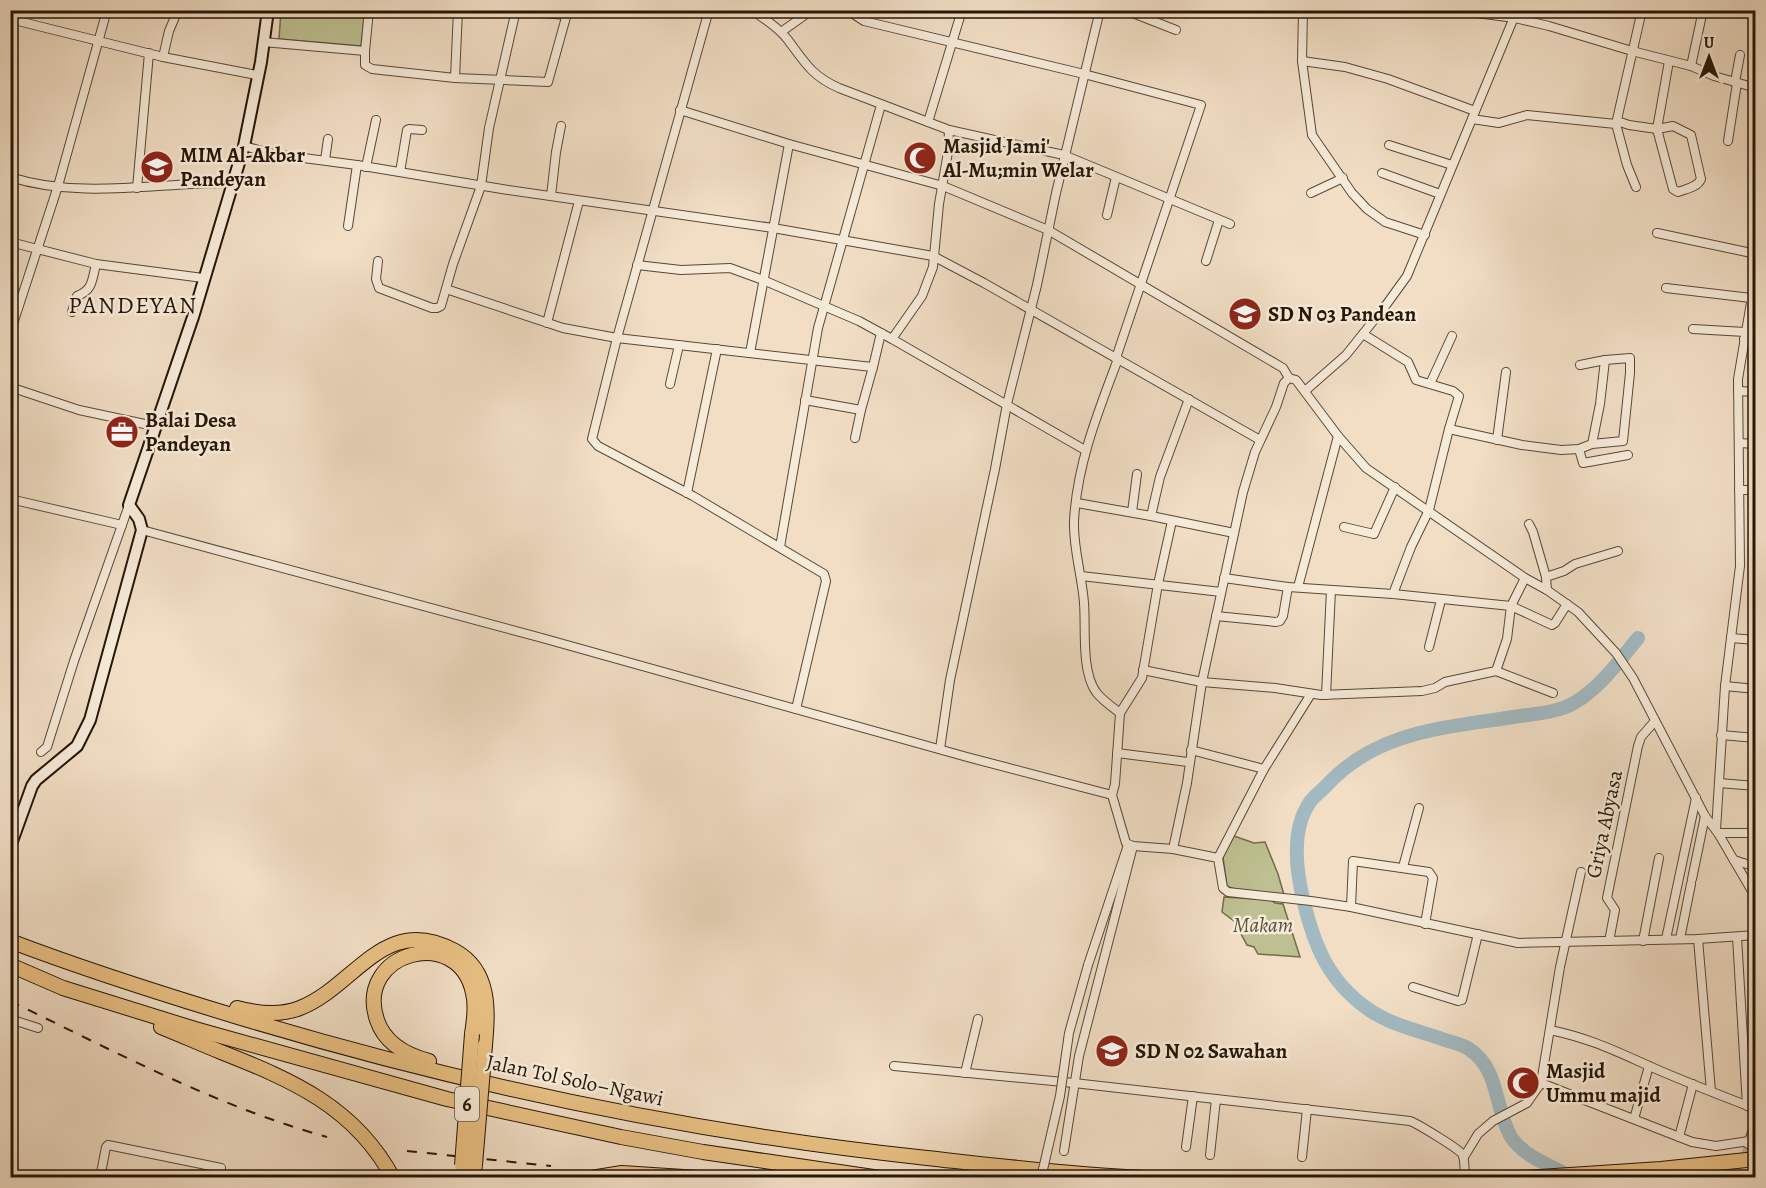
<svg xmlns="http://www.w3.org/2000/svg" width="1766" height="1188" font-family="Alegreya,serif">
<rect width="100%" height="100%" fill="#f1dec5"/>
<filter id="stains"><feTurbulence type="fractalNoise" baseFrequency=".00333" numOctaves="4"/><feColorMatrix values="0 0 0 0 .2 0 0 0 0 .09 0 0 0 0 .02 0 0 0 .5 -.17"/></filter>
<radialGradient id="worn" r=".72"><stop offset=".6" stop-color="#630" stop-opacity="0"/><stop offset="1" stop-color="#630" stop-opacity=".3"/></radialGradient>
<g fill="#bec091" stroke="#726b4b" stroke-width="1.5">
<polygon points="281,11 365,11 361,46 279,39"/>
<polygon points="1234,836 1254,843 1265,842 1278,874 1284,895 1236,890 1227,886 1223,857"/>
<polygon points="1224,897 1271,900 1275,903 1283,904 1300,957 1258,954 1254,947 1247,945 1234,921 1222,912"/>
</g>
<g fill="none" stroke-linecap="round" stroke-linejoin="round">
<path stroke="#a2b9c1" stroke-width="14" d="M1571 1177C1552 1166 1524 1157 1511 1137 1494 1108 1500 1069 1469 1049 1463 1045 1455 1043 1448 1041 1421 1031 1392 1026 1368 1009 1328 981 1314 945 1303 899 1296 869 1291 829 1310 802 1314 796 1321 791 1326 786 1376 731 1444 728 1513 717 1532 714 1557 713 1574 703 1600 688 1620 660 1638 638"/>
<polyline stroke="#c8b69f" stroke-width="8" stroke-dasharray="8 4" stroke-linecap="butt" points="1740,1178 1748,1144"/>
<defs>
<g id="street">
<polyline points="502,10 567,15"/>
<polyline points="709,10 617,338 592,439 598,446 693,496 824,574 826,581 796,709"/>
<path d="M751 10C764 18 779 28 788 40 805 63 812 76 839 88L949 130 1064 155 1230 224"/>
<polyline points="847,10 864,21 1084,74 1201,105 1116,358"/>
<polyline points="1125,10 1176,30"/>
<polyline points="1303,10 1302,61 1312,135 1352,193 1367,209 1385,222 1425,235"/>
<polyline points="1453,10 1515,18 1549,26 1632,51 1691,66 1714,76 1756,88"/>
<polyline points="1747,10 1756,13"/>
<polyline points="10,19 163,57 257,75"/>
<polyline points="781,32 812,10"/>
<polyline points="263,42 365,51 369,10"/>
<polyline points="365,51 365,65 372,69 455,78 548,82 568,10"/>
<polyline points="163,57 169,31 178,10"/>
<polyline points="1302,61 1345,67 1388,79 1475,111"/>
<polyline points="1691,66 1703,10"/>
<polyline points="455,78 458,10"/>
<polyline points="1735,82 1740,55"/>
<polyline points="680,110 789,144 943,186 1048,230 1283,368 1289,378 1296,380 1338,436 1366,468 1525,578 1547,590 1578,612 1616,653 1633,678 1705,816 1718,833 1756,898"/>
<polyline points="1472,119 1499,123 1527,115 1616,124"/>
<polyline points="1617,121 1629,125 1657,129 1669,61"/>
<polyline points="928,122 962,10"/>
<path d="M1673 126 1691 135 1701 179C1698 187 1686 189 1678 192L1673 189 1657 129Z"/>
<polyline points="1728,141 1737,83"/>
<polyline points="1389,145 1452,165"/>
<polyline points="244,146 273,154 357,165 508,190 773,228 933,256 984,283 1260,440"/>
<polyline points="325,160 328,139"/>
<polyline points="366,167 376,120"/>
<polyline points="400,172 407,130 409,129 422,130"/>
<polyline points="1382,173 1440,194"/>
<path d="M10 177C82 200 159 182 232 183"/>
<polyline points="1636,187 1627,165 1616,124 1642,10"/>
<polyline points="137,188 149,53"/>
<polyline points="1311,193 1343,178"/>
<polyline points="551,196 556,152 561,126"/>
<polyline points="1107,215 1116,177"/>
<polyline points="348,226 357,165"/>
<polyline points="1657,233 1756,254"/>
<polyline points="10,242 96,264 203,278"/>
<polyline points="378,261 376,279 379,288 432,308 437,308 441,306 453,264 481,186 489,128 516,10"/>
<polyline points="1206,261 1219,220"/>
<polyline points="637,265 681,270 730,268 763,280 859,321 892,339 1085,450"/>
<polyline points="1666,288 1751,298"/>
<polyline points="446,289 563,328 617,338 863,366 873,367 881,333"/>
<path d="M72 312 77 296C93 290 92 280 96 264"/>
<polyline points="547,323 579,201"/>
<polyline points="1693,329 1745,332"/>
<polyline points="10,333 58,186 107,10"/>
<polyline points="1363,334 1408,362 1416,380 1453,391 1459,396 1449,429 1429,510 1411,547 1393,594"/>
<polyline points="892,339 922,296 933,267 939,204 948,152 949,130"/>
<polyline points="1744,339 1756,340"/>
<polyline points="750,353 789,144"/>
<path d="M1118 359C1098 412 1077 464 1074 521 1073 549 1082 575 1084 603 1086 628 1081 671 1096 692 1102 700 1112 707 1120 713"/>
<polyline points="1580,365 1605,360"/>
<polyline points="670,384 679,345"/>
<polyline points="1430,384 1452,336"/>
<polyline points="10,387 79,410 154,426"/>
<polyline points="1305,391 1346,355 1386,305 1407,276 1517,10"/>
<polyline points="1738,391 1756,392"/>
<polyline points="805,400 861,410 873,367"/>
<polyline points="1449,429 1522,445 1561,450 1579,449 1592,444 1623,441 1630,373 1630,358 1605,360 1600,404 1592,444"/>
<polyline points="855,438 861,410"/>
<polyline points="1497,440 1506,372"/>
<polyline points="1739,443 1756,444"/>
<polyline points="1579,449 1583,463 1628,455"/>
<polyline points="1739,490 1756,490"/>
<polyline points="687,493 717,349"/>
<polyline points="10,499 122,525"/>
<polyline points="1077,503 1151,516 1234,533"/>
<polyline points="1132,512 1137,474"/>
<polyline points="1151,516 1160,477 1189,399"/>
<polyline points="1172,521 1158,584 1142,678 1120,713 1115,784 1112,795 1126,843 1133,846 1173,849 1187,783 1202,682 1243,492 1255,452 1276,407 1284,383 1289,378"/>
<polyline points="1529,524 1533,532 1546,577"/>
<polyline points="1344,527 1374,534 1395,487"/>
<polyline points="142,530 542,638 967,757 1112,795"/>
<polyline points="780,547 818,328 881,105"/>
<polyline points="1081,576 1221,592"/>
<polyline points="1224,578 1288,587 1393,594 1511,606 1525,578"/>
<polyline points="1298,587 1338,436"/>
<polyline points="1547,590 1546,577 1564,571 1575,564 1618,551"/>
<polyline points="1216,616 1276,622 1280,621 1283,616 1288,587"/>
<polyline points="1731,638 1756,640"/>
<polyline points="1429,647 1441,600"/>
<polyline points="1143,670 1202,682 1275,688 1321,695 1422,691 1435,688 1445,682 1496,671 1507,639 1511,606 1552,625 1555,623 1567,604"/>
<polyline points="1496,671 1553,693"/>
<polyline points="1725,686 1756,689"/>
<polyline points="1326,695 1331,590"/>
<polyline points="1721,735 1756,738"/>
<polyline points="940,749 950,680 995,469 1007,404 1037,285 1056,193 1100,10"/>
<polyline points="1191,750 1264,769"/>
<polyline points="41,752 47,747 74,661 129,505"/>
<polyline points="1117,753 1188,762"/>
<polyline points="1719,783 1756,786"/>
<polyline points="1716,830 1725,686 1740,566 1738,379 1756,273"/>
<polyline points="1718,833 1756,833"/>
<polyline points="1173,849 1218,858 1223,888 1228,892 1311,901 1351,907 1518,943 1698,939 1756,935"/>
<polyline points="1218,858 1264,769 1311,694"/>
<polyline points="1734,860 1756,867"/>
<polyline points="1403,867 1419,808"/>
<polyline points="1692,879 1705,816"/>
<polyline points="1351,907 1353,861 1429,872 1433,878 1425,924"/>
<polyline points="1610,936 1615,910 1607,898 1638,746 1641,737 1655,721"/>
<polyline points="1737,937 1747,1106"/>
<polyline points="1666,939 1696,798"/>
<polyline points="1680,939 1691,884"/>
<polyline points="1698,939 1711,1091"/>
<polyline points="1643,941 1659,858"/>
<polyline points="1088,965 1128,845"/>
<polyline points="1413,987 1458,1001 1462,1000 1478,934"/>
<polyline points="10,1019 38,1028"/>
<path d="M1550 1030C1593 1039 1617 1052 1656 1069 1688 1083 1722 1096 1756 1109"/>
<path d="M894 1066 1074 1083 1410 1121C1418 1124 1459 1149 1462 1154 1465 1159 1464 1167 1465 1173"/>
<polyline points="965,1073 978,1019"/>
<polyline points="1541,1083 1692,1142 1716,1146 1749,1141"/>
<polyline points="1634,1119 1649,1066"/>
<polyline points="1679,1137 1693,1084"/>
<polyline points="1748,1144 1756,1121"/>
<polyline points="1186,1147 1193,1096"/>
<polyline points="1064,1151 1079,1056 1133,846"/>
<polyline points="1210,1155 1216,1099"/>
<polyline points="1302,1157 1307,1109"/>
<polyline points="1464,1157 1478,1134 1493,1121 1527,1103 1541,1083 1560,967 1581,872"/>
<polyline points="100,1178 106,1147 108,1145 221,1168"/>
</g>
<polyline id="secondary" points="10,847 32,786 36,780 77,746 90,720 142,530 139,519 129,505 193,317 244,146 261,62 268,10"/>
<g id="highway">
<path d="M10 941C86 970 162 994 238 1017 463 1085 693 1133 927 1158 1000 1166 1074 1175 1148 1178"/>
<polyline points="10,965 63,988 195,1029 447,1099 621,1137 703,1152 880,1178"/>
<path d="M237 1008C256 1013 280 1016 300 1008 356 986 384 912 455 951 491 971 488 1011 485 1045"/>
<path d="M161 1027C181 1035 201 1044 221 1052 292 1080 355 1107 393 1178"/>
<path d="M429 1061C406 1055 385 1044 377 1020 354 952 459 924 473 993 476 1006 474 1020 472 1034"/>
<polyline points="473,1178 475,1165"/>
<polyline points="591,1178 622,1173 699,1178"/>
<polyline points="1523,1178 1661,1169 1756,1159"/>
</g>
</defs>
<use href="#street" stroke="#594835" stroke-width="10"/>
<use href="#secondary" stroke="#261605" stroke-width="14"/>
<use href="#highway" stroke="#261605" stroke-width="16"/>
<use href="#street" stroke="#f6ead9" stroke-width="8"/>
<use href="#secondary" stroke="#f6ead9" stroke-width="10"/>
<use href="#highway" stroke="#e8bf82" stroke-width="14"/>
<g stroke="#261605" stroke-width="2" stroke-dasharray="10 10" stroke-linecap="butt">
<path d="M10 1001C114 1051 216 1106 327 1137"/>
<polyline points="407,1151 551,1166"/>
</g>
<defs>
<polyline id="street-bridge" points="1041,1178 1060,1096 1069,1033 1088,965"/>
<g id="highway-bridge">
<polyline points="462,1165 472,1034"/>
<polyline points="475,1165 485,1045"/>
</g>
</defs>
<use href="#street-bridge" stroke="#594835" stroke-width="10" stroke-linecap="butt"/>
<use href="#highway-bridge" stroke="#261605" stroke-width="16" stroke-linecap="butt"/>
<use href="#street-bridge" stroke="#f6ead9" stroke-width="8"/>
<use href="#highway-bridge" stroke="#e8bf82" stroke-width="14"/>
</g>
<defs>
<symbol id="mosque-disc" viewBox="-11 -11 22 22"><circle r="9.5" fill="#8f2418" stroke="#f6ead9"/><path d="M3.5-4.9A6 6 0 1 0 3.5 4.9A5 5 0 1 1 3.5-4.9Z" fill="#fff"/></symbol>
<symbol id="school-disc" viewBox="-11 -11 22 22"><circle r="9.5" fill="#8f2418" stroke="#f6ead9"/><path d="M0-5L7-2L0 1L-7-2ZM-4 1L0 2.5L4 1V4Q0 6-4 4Z" fill="#fff"/></symbol>
<symbol id="office-disc" viewBox="-11 -11 22 22"><circle r="9.5" fill="#8f2418" stroke="#f6ead9"/><path d="M-6-3h4V-5.5h4V-3h4V5H-6ZM-1-4.5V-3h2v-1.5ZM-6 0V1H6V0Z" fill="#fff"/></symbol>
</defs>
<g fill-rule="evenodd">
<use href="#mosque-disc" x="901" y="139" width="38" height="38"/>
<use href="#school-disc" x="138" y="148" width="38" height="38"/>
<use href="#school-disc" x="1226" y="295" width="38" height="38"/>
<use href="#office-disc" x="103" y="413" width="38" height="38"/>
<use href="#school-disc" x="1093" y="1032" width="38" height="38"/>
<use href="#mosque-disc" x="1504" y="1064" width="38" height="38"/>
</g>
<g text-anchor="middle" dominant-baseline="central" stroke-width="5" stroke-linejoin="round" paint-order="stroke">
<rect fill="#f6ead9" stroke="#645645" stroke-width="1.5" x="455" y="1087" width="24" height="34" rx="4.5"/>
<g font-size="20" font-weight="bold" fill="#261605">
<text x="467" y="1104">6</text>
</g>
<g font-size="21" font-weight="bold" fill="#261605" stroke="#f6ead9" text-anchor="start">
<text x="943" y="146">Masjid Jami'<tspan x="943" dy="24">Al-Mu;min Welar</tspan></text>
<text x="180" y="155">MIM Al-Akbar<tspan x="180" dy="24">Pandeyan</tspan></text>
<text x="1268" y="314">SD N 03 Pandean</text>
<text x="145" y="420">Balai Desa<tspan x="145" dy="24">Pandeyan</tspan></text>
<text x="1135" y="1051">SD N 02 Sawahan</text>
<text x="1546" y="1071">Masjid<tspan x="1546" dy="24">Ummu majid</tspan></text>
</g>
<g font-size="21" fill="#261605" stroke="#f6ead9">
<text transform="translate(1604 824) rotate(-78)">Griya Abyasa</text>
<text transform="translate(575 1080) rotate(12)">Jalan Tol Solo–Ngawi</text>
</g>
<g font-size="21" font-style="italic" fill="#5b5236" stroke="#f6ead9">
<text x="1263" y="925">Makam</text>
</g>
<g font-size="24" letter-spacing="1.5" fill="#261605" stroke="#f6ead9">
<text x="133" y="305">PANDEYAN</text>
</g>
</g>
<rect width="1766" height="1188" fill="none" stroke="#f1dec5" stroke-width="36"/>
<rect x="12" y="12" width="1742" height="1164" fill="none" stroke="#261605" stroke-width="3"/>
<rect x="18" y="18" width="1730" height="1152" fill="none" stroke="#261605" stroke-width="1.5"/>
<g transform="translate(1709 57)" stroke="#f6ead9" stroke-width="4.5" paint-order="stroke">
<path d="M0-4.5L10 22L0 15L-10 22Z" fill="#261605"/>
<text y="-9" font-size="16" font-weight="bold" text-anchor="middle" fill="#261605">U</text>
</g>
<rect width="100%" height="100%" filter="url(#stains)"/>
<rect width="100%" height="100%" fill="url(#worn)"/>
</svg>
